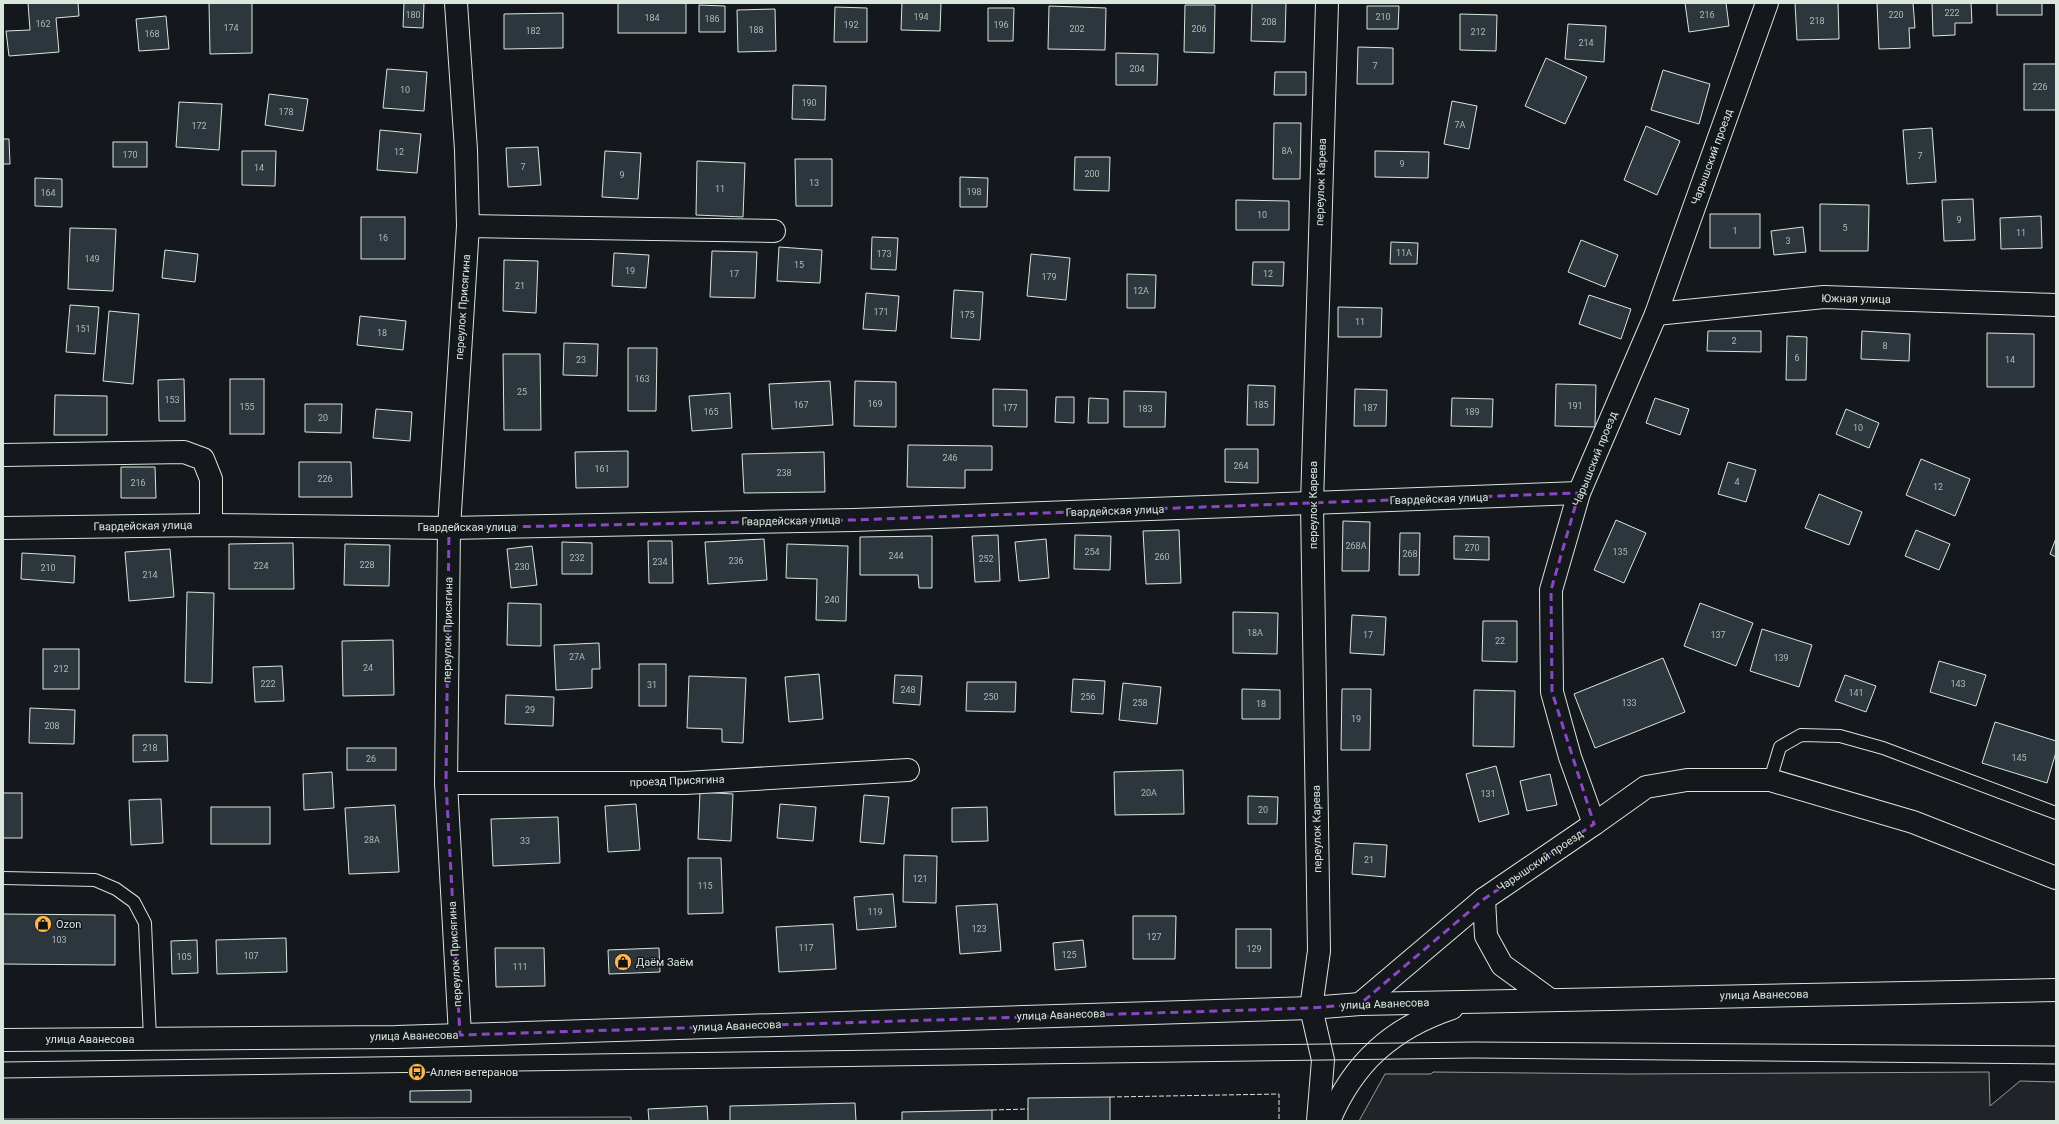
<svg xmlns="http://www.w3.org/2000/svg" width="2059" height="1124" font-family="Roboto,sans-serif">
<rect width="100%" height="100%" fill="#14181c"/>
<g fill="#202428" stroke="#939e99">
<polygon points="1433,1072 1630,1074 1989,1072 1990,1106 2020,1081 2056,1082 2056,1121 1359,1121 1385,1074 1431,1074"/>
<polygon points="631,1117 631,1121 3,1121 3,1119"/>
</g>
<g fill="#2c363c" stroke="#d8e6dc">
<polygon points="28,3 78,3 79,16 56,18 59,52 9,56 6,31 30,30"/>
<polygon points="209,3 252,3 252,53 210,54"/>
<polygon points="404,3 424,3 423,28 403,27"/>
<rect x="618" y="3" width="68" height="30"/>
<polygon points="902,3 941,3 940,31 901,30"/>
<polygon points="1252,3 1286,3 1285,42 1251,41"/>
<polygon points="1685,3 1726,3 1729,26 1689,32"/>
<polygon points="1795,3 1838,3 1839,39 1797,40"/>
<polygon points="1877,3 1913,3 1915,28 1909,28 1910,48 1879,49"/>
<polygon points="1932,3 1971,3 1972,23 1955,23 1955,35 1933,36"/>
<rect x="1997" y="3" width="45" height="12"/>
<polygon points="699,5 725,6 725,32 699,32"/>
<polygon points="1185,5 1215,5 1214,53 1184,52"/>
<polygon points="1049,6 1106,8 1105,50 1048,49"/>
<polygon points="1367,6 1399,6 1398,29 1367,29"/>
<polygon points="835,7 867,8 867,42 834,42"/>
<polygon points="988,8 1014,8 1013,41 988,41"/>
<polygon points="775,9 776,51 738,52 737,10"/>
<polygon points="563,13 563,48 504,49 504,14"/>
<polygon points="1460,14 1497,15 1496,51 1460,50"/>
<polygon points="166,16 169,49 139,51 136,19"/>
<polygon points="1568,24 1606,26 1604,62 1565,59"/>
<polygon points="1358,47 1393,48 1393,84 1357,84"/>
<polygon points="1116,53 1158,54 1157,85 1116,85"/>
<polygon points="1546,58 1587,77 1565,124 1525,106"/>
<rect x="2024" y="64" width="32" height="46"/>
<polygon points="387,69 427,72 424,111 383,108"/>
<polygon points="1663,70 1710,84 1699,124 1651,110"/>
<polygon points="1275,72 1306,72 1306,95 1274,95"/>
<polygon points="793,85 826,86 825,120 792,119"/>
<polygon points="269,94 308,99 303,131 265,125"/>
<polygon points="1452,101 1477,106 1469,149 1444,144"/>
<polygon points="179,102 222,104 219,150 176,147"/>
<polygon points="1274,123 1301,123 1300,179 1273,179"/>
<polygon points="1646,126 1680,141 1657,195 1624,180"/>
<polygon points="1932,128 1936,182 1907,184 1903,130"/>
<polygon points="380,130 421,134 417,173 377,170"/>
<polygon points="3,139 9,139 10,164 3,164"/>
<rect x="113" y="142" width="34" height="25"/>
<polygon points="538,147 541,185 508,187 506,148"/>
<polygon points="242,151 276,151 275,186 242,185"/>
<polygon points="605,151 641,153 638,199 602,197"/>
<polygon points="1375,151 1429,152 1428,178 1375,177"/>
<polygon points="1075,157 1110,157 1109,191 1074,190"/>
<polygon points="795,159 832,159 832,206 796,206"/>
<polygon points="697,161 745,163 743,217 696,215"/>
<polygon points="960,177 988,178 987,207 960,207"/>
<polygon points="35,178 62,179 62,207 35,206"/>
<polygon points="1973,199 1975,240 1944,241 1942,200"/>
<polygon points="1236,200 1289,201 1289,230 1236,230"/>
<polygon points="1820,204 1869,205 1868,251 1820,251"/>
<rect x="1710" y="214" width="50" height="34"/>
<polygon points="2041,216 2042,248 2001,249 2000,218"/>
<rect x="361" y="217" width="44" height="42"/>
<polygon points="1803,227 1806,252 1774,255 1771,231"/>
<polygon points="70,228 116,229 113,291 68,289"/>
<polygon points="872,237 898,238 896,270 871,269"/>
<polygon points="1581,240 1618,255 1605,287 1568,272"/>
<polygon points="1391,242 1418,243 1417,264 1390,264"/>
<polygon points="779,247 822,250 820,283 777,281"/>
<polygon points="165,250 198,254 195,282 162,278"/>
<polygon points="712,251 757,252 755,298 710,297"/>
<polygon points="614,253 649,255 646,288 612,286"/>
<polygon points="1031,254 1070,258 1066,300 1027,296"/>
<polygon points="504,260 538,261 536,313 503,311"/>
<polygon points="1253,262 1284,262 1283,286 1252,285"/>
<polygon points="1127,274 1156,275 1155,308 1127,308"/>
<polygon points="954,290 983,292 980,340 951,338"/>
<polygon points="866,293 899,296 896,331 863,329"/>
<polygon points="1589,295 1631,309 1621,339 1579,324"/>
<polygon points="70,305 99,307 95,354 66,352"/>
<polygon points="1338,307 1382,308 1381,337 1338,337"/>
<polygon points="109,311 139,314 133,384 103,381"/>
<polygon points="360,316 406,321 403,350 357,345"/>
<polygon points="1708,331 1761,331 1761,352 1707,351"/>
<polygon points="1862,331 1910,334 1909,361 1861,359"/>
<polygon points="1987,333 2034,334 2034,387 1987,387"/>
<polygon points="1787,336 1807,337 1806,380 1786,380"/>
<polygon points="564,343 598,344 597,376 563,375"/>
<polygon points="628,348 657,348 656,411 628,411"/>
<polygon points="503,354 540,354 541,430 504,430"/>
<polygon points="184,379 185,421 159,421 158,380"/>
<rect x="230" y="379" width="34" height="55"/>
<polygon points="830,381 833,425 772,429 769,384"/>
<polygon points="855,381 896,382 896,427 854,426"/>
<polygon points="1556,384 1596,385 1595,427 1555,426"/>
<polygon points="1248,385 1275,386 1274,425 1247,425"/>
<polygon points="993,389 1027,390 1027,427 993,426"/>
<polygon points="1355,389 1387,390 1386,426 1354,426"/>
<polygon points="1124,391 1166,392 1165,427 1124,427"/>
<polygon points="730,393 732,428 692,431 689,396"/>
<polygon points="55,395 107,396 107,435 54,435"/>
<polygon points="1056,397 1074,397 1074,423 1055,422"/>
<polygon points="1089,398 1108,399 1108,423 1088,423"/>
<polygon points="1452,398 1493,399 1492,427 1451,426"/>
<polygon points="1655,398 1689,409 1680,435 1646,423"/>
<polygon points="305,404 342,404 341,433 305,432"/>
<polygon points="376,409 412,412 410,441 373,438"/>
<polygon points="1846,409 1879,423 1869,448 1836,434"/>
<polygon points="908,445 992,446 992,470 965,470 965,488 907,487"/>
<polygon points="1225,449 1258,449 1258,483 1225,482"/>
<polygon points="628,451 628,487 576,488 575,452"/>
<polygon points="824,452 825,492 744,493 742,454"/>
<polygon points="1921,459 1970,479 1955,516 1906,495"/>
<polygon points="299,462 351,462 352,497 299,497"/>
<polygon points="1728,462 1756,470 1746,502 1718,494"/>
<polygon points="121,467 155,467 156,498 121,498"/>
<polygon points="1819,494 1862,512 1849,545 1805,528"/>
<polygon points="1616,520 1646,533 1624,583 1594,570"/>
<polygon points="1343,521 1370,522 1369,571 1342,571"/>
<polygon points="1179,530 1181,583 1146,584 1143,531"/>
<polygon points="1916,530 1950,544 1939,570 1905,556"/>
<polygon points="1400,533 1420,533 1419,575 1399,575"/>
<polygon points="998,535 1000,581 975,582 972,536"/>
<polygon points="1075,535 1111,536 1110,570 1074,569"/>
<polygon points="932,536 932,588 919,588 918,575 860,575 860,537"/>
<polygon points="1454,536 1489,537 1489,560 1454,559"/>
<polygon points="2056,538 2056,557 2050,554"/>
<polygon points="764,539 767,580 708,584 705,542"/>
<polygon points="1046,539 1049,578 1019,581 1015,542"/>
<polygon points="648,541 672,541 673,583 649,583"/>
<polygon points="562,542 592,543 592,574 562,574"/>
<polygon points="293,543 294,589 229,589 229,544"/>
<polygon points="345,544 390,545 389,586 344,585"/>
<polygon points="787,544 848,546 846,621 816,620 817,579 786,578"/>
<polygon points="532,546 537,585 511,588 507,549"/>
<polygon points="170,549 174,597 129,601 125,552"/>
<polygon points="22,553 75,556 74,583 21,579"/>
<polygon points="187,592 214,593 212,683 185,682"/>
<polygon points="508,603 541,604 541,646 507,645"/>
<polygon points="1700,603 1753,623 1736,666 1684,646"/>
<polygon points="1233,612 1278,613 1277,654 1233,653"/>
<polygon points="1352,615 1386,617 1384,655 1350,653"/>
<polygon points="1483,621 1517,621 1517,662 1482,661"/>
<polygon points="1762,629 1812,645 1799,687 1750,671"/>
<polygon points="393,640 394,695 343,696 342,641"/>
<polygon points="599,643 600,669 592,669 592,688 556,690 554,645"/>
<rect x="43" y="649" width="36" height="40"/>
<polygon points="1663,658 1685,712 1595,748 1574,694"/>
<polygon points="1939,661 1986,675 1976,706 1930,692"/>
<rect x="639" y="664" width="27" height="42"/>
<polygon points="282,666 284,701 255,702 253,667"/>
<polygon points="819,674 823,719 789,722 785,677"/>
<polygon points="895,675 922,676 920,705 893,703"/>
<polygon points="1845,675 1876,686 1866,712 1835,701"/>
<polygon points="689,676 746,678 743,743 722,742 722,729 687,728"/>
<polygon points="1073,679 1105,681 1103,714 1071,712"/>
<polygon points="967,682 1016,682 1015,712 966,711"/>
<polygon points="1123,683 1161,687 1157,724 1119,720"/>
<polygon points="1242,689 1280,690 1280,719 1242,719"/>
<polygon points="1342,689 1371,689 1370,750 1341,750"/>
<polygon points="1474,690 1515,691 1514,747 1473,746"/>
<polygon points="506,695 554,697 553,726 505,724"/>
<polygon points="30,708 75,710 74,744 29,743"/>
<polygon points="1995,722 2056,741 2056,752 2047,783 1982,763"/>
<polygon points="133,735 167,735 168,761 133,762"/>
<rect x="347" y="748" width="49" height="22"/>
<polygon points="1496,766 1509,814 1479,822 1466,774"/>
<polygon points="1183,770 1184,814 1115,815 1114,772"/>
<polygon points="332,772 334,808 304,810 303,774"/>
<polygon points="1550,774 1557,805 1527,811 1520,781"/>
<polygon points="700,792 733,794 731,841 698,839"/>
<rect x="3" y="793" width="19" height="45"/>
<polygon points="864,795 889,797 884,844 860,842"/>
<polygon points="1248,796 1278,797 1277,824 1248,824"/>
<polygon points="161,799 163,843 131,845 129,800"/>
<polygon points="636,804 640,850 608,852 605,806"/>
<polygon points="780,804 816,807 813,841 777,838"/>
<polygon points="395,805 399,872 349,874 345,808"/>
<rect x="211" y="807" width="59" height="37"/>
<polygon points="987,807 988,841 952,842 952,808"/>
<polygon points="558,817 560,863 493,866 491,819"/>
<polygon points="1354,843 1387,845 1385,877 1352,874"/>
<polygon points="904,855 937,856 936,903 903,902"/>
<polygon points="688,858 721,858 723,913 688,914"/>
<polygon points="893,894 896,927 857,930 854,897"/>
<polygon points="997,904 1001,951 960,954 956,906"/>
<polygon points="3,914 115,915 115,965 3,964"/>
<polygon points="1133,916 1176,916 1175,959 1133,959"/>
<polygon points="833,924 836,969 779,972 776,927"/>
<rect x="1236" y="929" width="35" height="39"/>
<polygon points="286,938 287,972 217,974 216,940"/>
<polygon points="197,940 198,973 172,974 171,941"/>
<polygon points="1083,940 1086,967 1055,970 1053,943"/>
<polygon points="495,948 544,948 545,986 496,987"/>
<polygon points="659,948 660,972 609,974 608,950"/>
<polygon points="471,1090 471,1102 410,1102 410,1091"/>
<polygon points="1110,1097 1110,1121 1028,1121 1028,1098"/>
<polygon points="855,1103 856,1121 730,1121 730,1106"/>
<polygon points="707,1106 708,1121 649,1121 648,1109"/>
<polygon points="992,1110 992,1121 902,1121 902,1112"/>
</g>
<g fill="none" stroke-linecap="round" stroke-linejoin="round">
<defs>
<g id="lane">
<polyline points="1770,780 1780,747 1801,735 1840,736 1883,748 2056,813"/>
<polyline points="3,878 95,880 116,889 134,902 145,923 150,1039"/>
</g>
<g id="street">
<polyline points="456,3 466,150 468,226 449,528 446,783 460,1035"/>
<polyline points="468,226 774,231"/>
<polyline points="1656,314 1824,297 2056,305"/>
<polyline points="3,455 184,452 203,459 211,479 211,525"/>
<polyline points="3,528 211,525 449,528 854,520 1579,493"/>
<polyline points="446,783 685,783 908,770"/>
<polyline points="1594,824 1646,787 1687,780 1770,780 1913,822 2056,878"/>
<polyline points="1484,899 1486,936 1502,965 1549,999"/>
<polyline points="1360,1004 1484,899 1594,824 1570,757 1552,692 1551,590 1579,493 1656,314 1767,3"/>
<polyline points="1318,1121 1323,1060 1311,1008 1319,951 1312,504 1327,3"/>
</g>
<g id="highway">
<polyline points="3,1040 396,1037 1311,1008 1360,1004 2056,990"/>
<path d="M1329 1121C1353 1063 1392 1028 1452 1008"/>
</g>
</defs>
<use href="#lane" stroke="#d8e6dc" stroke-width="14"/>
<use href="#street" stroke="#d8e6dc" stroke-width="24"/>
<use href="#highway" stroke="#d8e6dc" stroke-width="24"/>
<use href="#lane" stroke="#14181c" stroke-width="12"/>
<use href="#street" stroke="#14181c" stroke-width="22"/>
<use href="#highway" stroke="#14181c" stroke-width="22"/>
<g stroke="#d8e6dc" stroke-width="1">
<polyline points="3,1062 1473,1042 2056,1046"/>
<polyline points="3,1078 1473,1058 2056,1064"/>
</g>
<g stroke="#d8e6dc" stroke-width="1" stroke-dasharray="5 2" stroke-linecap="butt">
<polyline points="1110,1097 1279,1094 1279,1121"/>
<polyline points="992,1110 1028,1109"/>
</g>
</g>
<path fill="none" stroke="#8948c3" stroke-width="3" stroke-dasharray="8 5" stroke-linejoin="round" d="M1579 493 1551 590 1552 692 1594 824 1484 899 1360 1004 1311 1008 460 1035 446 783 449 528 854 520Z"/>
<defs>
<symbol id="shop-disc" viewBox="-11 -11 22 22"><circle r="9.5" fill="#ffb74d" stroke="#14181c"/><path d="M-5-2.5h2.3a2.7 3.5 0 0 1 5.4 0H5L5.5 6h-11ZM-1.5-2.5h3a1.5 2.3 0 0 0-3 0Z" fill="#111"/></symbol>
<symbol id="bus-disc" viewBox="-11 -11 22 22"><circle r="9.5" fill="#ffb74d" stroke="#14181c"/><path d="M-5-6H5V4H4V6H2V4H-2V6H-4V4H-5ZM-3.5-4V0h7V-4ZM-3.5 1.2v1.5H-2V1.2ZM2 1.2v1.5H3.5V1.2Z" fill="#111"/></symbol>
</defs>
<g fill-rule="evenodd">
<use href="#shop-disc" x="33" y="914" width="20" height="20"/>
<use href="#shop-disc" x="613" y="952" width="20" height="20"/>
<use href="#bus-disc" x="407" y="1062" width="20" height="20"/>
</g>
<g text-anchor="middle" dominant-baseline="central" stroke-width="3" stroke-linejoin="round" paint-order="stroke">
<g font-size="9" fill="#adbab4">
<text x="1952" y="13">222</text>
<text x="413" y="15">180</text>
<text x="1707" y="15">216</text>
<text x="1896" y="15">220</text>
<text x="921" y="17">194</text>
<text x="1383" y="17">210</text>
<text x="652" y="18">184</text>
<text x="712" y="19">186</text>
<text x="1817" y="21">218</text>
<text x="1269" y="22">208</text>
<text x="43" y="24">162</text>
<text x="851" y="25">192</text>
<text x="1001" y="25">196</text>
<text x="231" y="28">174</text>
<text x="1077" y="29">202</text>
<text x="1199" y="29">206</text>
<text x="756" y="30">188</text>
<text x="533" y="31">182</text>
<text x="1478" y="32">212</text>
<text x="152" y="34">168</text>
<text x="1586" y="43">214</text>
<text x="1375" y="66">7</text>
<text x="1137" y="69">204</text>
<text x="2040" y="87">226</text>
<text x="405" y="90">10</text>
<text x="809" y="103">190</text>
<text x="286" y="112">178</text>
<text x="1460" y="125">7А</text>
<text x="199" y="126">172</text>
<text x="1287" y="151">8А</text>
<text x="399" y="152">12</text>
<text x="130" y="155">170</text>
<text x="1920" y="156">7</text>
<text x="1402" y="164">9</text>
<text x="523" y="167">7</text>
<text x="259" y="168">14</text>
<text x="1092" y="174">200</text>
<text x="622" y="175">9</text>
<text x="814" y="183">13</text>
<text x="720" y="189">11</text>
<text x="974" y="192">198</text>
<text x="48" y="193">164</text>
<text x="1262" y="215">10</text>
<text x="1959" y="220">9</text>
<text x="1845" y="228">5</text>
<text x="1735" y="231">1</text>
<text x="2021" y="233">11</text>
<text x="383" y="238">16</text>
<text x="1788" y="241">3</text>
<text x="1404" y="253">11А</text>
<text x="884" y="254">173</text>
<text x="92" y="259">149</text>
<text x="799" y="265">15</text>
<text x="630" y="271">19</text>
<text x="734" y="274">17</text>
<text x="1268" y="274">12</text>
<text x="1049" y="277">179</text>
<text x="520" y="286">21</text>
<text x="1141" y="291">12А</text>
<text x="881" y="312">171</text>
<text x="967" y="315">175</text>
<text x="1360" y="322">11</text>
<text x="83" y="329">151</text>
<text x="382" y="333">18</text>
<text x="1734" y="341">2</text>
<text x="1885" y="346">8</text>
<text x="1797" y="358">6</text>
<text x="581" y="360">23</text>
<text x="2010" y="360">14</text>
<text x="642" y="379">163</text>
<text x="522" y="392">25</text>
<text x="172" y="400">153</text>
<text x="875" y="404">169</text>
<text x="801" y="405">167</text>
<text x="1261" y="405">185</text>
<text x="1575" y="406">191</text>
<text x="247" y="407">155</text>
<text x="1010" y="408">177</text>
<text x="1370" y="408">187</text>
<text x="1145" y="409">183</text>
<text x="711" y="412">165</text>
<text x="1472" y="412">189</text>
<text x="323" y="418">20</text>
<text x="1858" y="428">10</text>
<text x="950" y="458">246</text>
<text x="1241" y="466">264</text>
<text x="602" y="469">161</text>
<text x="784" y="473">238</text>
<text x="325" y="479">226</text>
<text x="1737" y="482">4</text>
<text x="138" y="483">216</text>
<text x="1938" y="487">12</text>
<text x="1356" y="546">268А</text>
<text x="1472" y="548">270</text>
<text x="1092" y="552">254</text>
<text x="1620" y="552">135</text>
<text x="1410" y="554">268</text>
<text x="896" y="556">244</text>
<text x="1162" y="557">260</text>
<text x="577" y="558">232</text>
<text x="986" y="559">252</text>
<text x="736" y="561">236</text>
<text x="660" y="562">234</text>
<text x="367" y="565">228</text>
<text x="261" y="566">224</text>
<text x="522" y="567">230</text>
<text x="48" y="568">210</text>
<text x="150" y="575">214</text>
<text x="832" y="600">240</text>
<text x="1255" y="633">18А</text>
<text x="1368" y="635">17</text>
<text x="1718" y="635">137</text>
<text x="1500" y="641">22</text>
<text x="577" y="657">27А</text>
<text x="1781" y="658">139</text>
<text x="368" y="668">24</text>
<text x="61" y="669">212</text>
<text x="268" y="684">222</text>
<text x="1958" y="684">143</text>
<text x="652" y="685">31</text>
<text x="908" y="690">248</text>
<text x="1856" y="693">141</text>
<text x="991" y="697">250</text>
<text x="1088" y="697">256</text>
<text x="1140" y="703">258</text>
<text x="1629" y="703">133</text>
<text x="1261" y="704">18</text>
<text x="530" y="710">29</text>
<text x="1356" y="719">19</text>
<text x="52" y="726">208</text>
<text x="150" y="748">218</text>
<text x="2019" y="758">145</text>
<text x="371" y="759">26</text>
<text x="1149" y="793">20А</text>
<text x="1488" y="794">131</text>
<text x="1263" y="810">20</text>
<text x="372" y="840">28А</text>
<text x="525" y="841">33</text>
<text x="1369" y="860">21</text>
<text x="920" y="879">121</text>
<text x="705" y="886">115</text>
<text x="875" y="912">119</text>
<text x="979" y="929">123</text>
<text x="1154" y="937">127</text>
<text x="59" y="940">103</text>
<text x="806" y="948">117</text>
<text x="1254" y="949">129</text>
<text x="1069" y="955">125</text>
<text x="251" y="956">107</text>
<text x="184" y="957">105</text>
<text x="520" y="967">111</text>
</g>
<g font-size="11" fill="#d8e6dc" stroke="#14181c">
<text transform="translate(1712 157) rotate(-70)">Чарышский проезд</text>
<text transform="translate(1321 182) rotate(-88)">переулок Карева</text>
<text transform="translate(1856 299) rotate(1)">Южная улица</text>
<text transform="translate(463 307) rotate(-86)">переулок Присягина</text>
<text transform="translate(1595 459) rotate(-68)">Чарышский проезд</text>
<text transform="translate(1439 499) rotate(-2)">Гвардейская улица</text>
<text transform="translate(1313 505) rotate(-90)">переулок Карева</text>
<text transform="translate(1115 511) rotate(-2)">Гвардейская улица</text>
<text transform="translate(791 521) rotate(-1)">Гвардейская улица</text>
<text transform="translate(143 526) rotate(-1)">Гвардейская улица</text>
<text x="467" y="527">Гвардейская улица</text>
<text transform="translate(448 630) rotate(-89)">переулок Присягина</text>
<text transform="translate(677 781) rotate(-2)">проезд Присягина</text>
<text transform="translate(1317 829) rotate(-91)">переулок Карева</text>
<text transform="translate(1540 861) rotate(-34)">Чарышский проезд</text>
<text transform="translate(455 954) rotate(-93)">переулок Присягина</text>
<text transform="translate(1764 995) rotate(-1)">улица Аванесова</text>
<text transform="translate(1385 1004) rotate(-2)">улица Аванесова</text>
<text transform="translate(1061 1015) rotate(-2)">улица Аванесова</text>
<text transform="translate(737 1026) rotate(-2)">улица Аванесова</text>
<text transform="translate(414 1036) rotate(-1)">улица Аванесова</text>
<text x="90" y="1039">улица Аванесова</text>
</g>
<g font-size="11" fill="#d8e6dc" stroke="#14181c" text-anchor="start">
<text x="56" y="924">Ozon</text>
<text x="636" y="962">Даём Заём</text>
<text x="430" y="1072">Аллея ветеранов</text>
</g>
</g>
<rect width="2059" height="1124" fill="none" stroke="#d8e6dc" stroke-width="8"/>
</svg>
